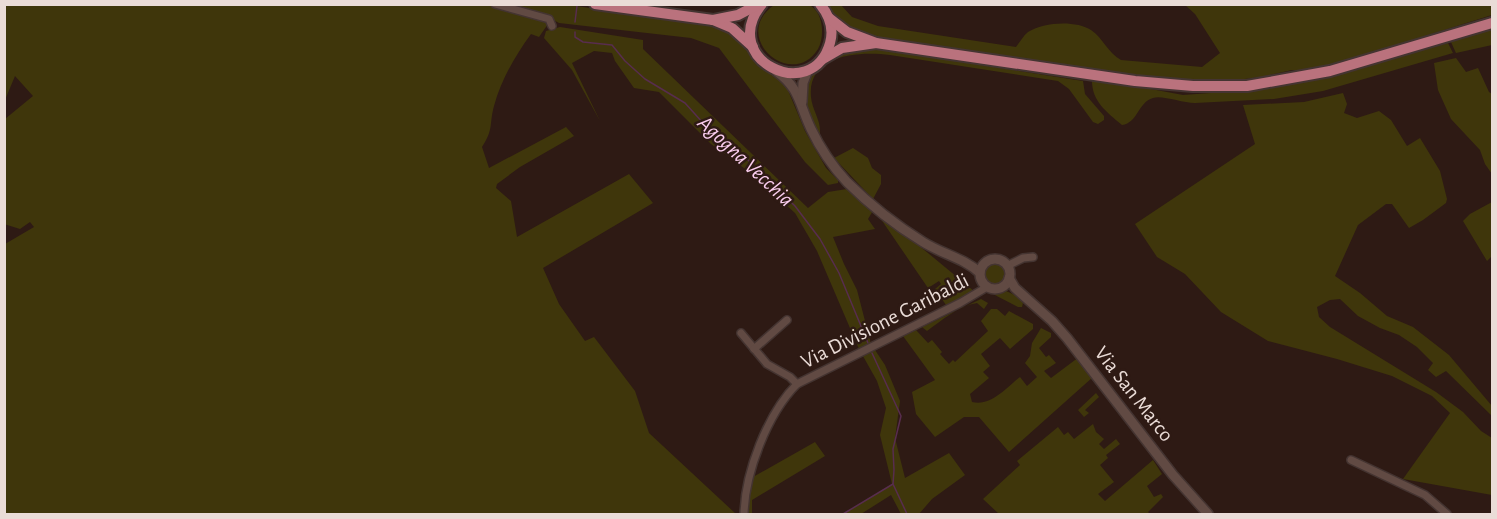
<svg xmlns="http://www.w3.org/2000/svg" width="1497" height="519" font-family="'Alegreya Sans',sans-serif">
<rect width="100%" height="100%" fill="#2e1a14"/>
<g fill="#3f360b">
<path d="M490 4 532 19 545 21 548 24 539 37 531 34C515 56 501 80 494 106 489 124 494 129 482 147L489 168 566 127 574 136 520 167 497 184 496 188 511 201 517 237 629 174 653 203 543 268 559 304 585 341 594 337 635 391 649 433 736 514H5V244L34 227 30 222 20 229 4 224 5 119 33 96 15 76 5 100V5Z"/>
<path d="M1492 4V15L1323 68 1302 71 1292 70 1261 77 1220 82 1147 77 972 53 878 37 855 31 838 21 825 5H841L852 17 878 26 1016 47C1020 42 1023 36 1028 32 1043 22 1076 20 1091 30 1103 38 1108 53 1121 60L1202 67 1220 53 1195 14 1185 5Z"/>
<polygon points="507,5 569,5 716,26 728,30 785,83 805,131 826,168 838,180 838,183 828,185 805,162 719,48 691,38 559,23 550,18"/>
<path d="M774 5C784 4 798 2 807 4 824 10 825 36 818 49 792 91 729 37 774 5Z"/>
<path d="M560 27 643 40V49L808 208 828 192 847 189C891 222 933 257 975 292L946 305 935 289 941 284 939 281 928 288 874 209 868 219 875 229 833 237 844 264 857 290 871 344 885 365 900 401 895 438 905 478 949 453 965 475 932 499 919 514H901L891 495 861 514H843L892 484 880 435 886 408 877 381 859 349 817 251 795 213 748 171 711 144 659 92 634 88 615 61 612 53 594 51 572 63 600 121 572 70 544 38 546 31Z"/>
<polygon points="1492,29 1492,45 1456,53 1451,42"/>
<path d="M1448 43 1453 53 1323 91 1274 99 1195 103C1182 103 1162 95 1153 98 1138 102 1138 123 1122 125 1106 111 1091 101 1092 78L1183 95 1266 89 1335 76Z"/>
<path d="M857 49 884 50 1083 81 1085 94 1104 116V120L1098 124 1093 122 1069 89 1058 81 890 55C859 51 807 54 811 97 812 110 821 120 820 133H818C799 105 799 76 831 57 838 53 849 51 857 49Z"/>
<polygon points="1456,58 1466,72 1478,68 1489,92 1492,94 1492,174 1485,164 1480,150 1451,119 1438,90 1434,63"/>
<polygon points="1343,93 1347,104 1344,113 1357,118 1379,111 1391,120 1407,146 1420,138 1440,171 1447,199 1446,203 1423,220 1409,228 1392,204 1386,204 1358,225 1335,276 1360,293 1387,316 1413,327 1449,355 1492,406 1492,416 1446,371 1436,377 1428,370 1433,363 1417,347 1399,335 1380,328 1358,316 1340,299 1330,300 1317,307 1319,317 1330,327 1436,392 1463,412 1481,431 1492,438 1492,495 1403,479 1450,413 1432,396 1392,376 1337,359 1268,341 1221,312 1185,274 1157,257 1135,224 1255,144 1243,105 1304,102"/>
<polygon points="853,148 868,158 872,168 881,175 881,184 873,199 834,158"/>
<polygon points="1492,202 1492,256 1487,261 1463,221 1470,214"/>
<circle cx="994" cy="274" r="11"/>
<polygon points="1004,290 1019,297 1023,303 1022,307 1018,307 991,293"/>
<path d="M981 299 988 303 984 309 977 303C959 306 942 320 927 331L922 327Z"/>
<path d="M991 309H997L1005 316 1009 311 1033 324V329L1010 349 1000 338 981 354 990 366 983 372 989 378 970 394 972 402C991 407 1007 387 1020 377L1027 386 1037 377 1025 363 1030 356 1032 343 1041 328 1051 333V337L1039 348 1046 357 1049 355 1056 363 1044 371 1051 378 1079 357 1093 377 1009 452 979 417H964L935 437 916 414 912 392 935 380 903 336 916 330 928 343 932 340 942 352 940 354 949 364 953 360 955 362 988 331 981 321Z"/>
<polygon points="1096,393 1099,397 1085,410 1089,413 1084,417 1078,410"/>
<polygon points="1093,424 1096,432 1104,439 1099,444 1104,449 1116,439 1120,444 1106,455 1108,458 1100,465 1114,482 1098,494 1105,501 1153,460 1162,474 1147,486 1154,497 1161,494 1163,497 1148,512 1150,514 999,514 983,499 1020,465 1017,461 1058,427 1064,435 1068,432 1074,439"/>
<polygon points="815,442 825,456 752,500 752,514 741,514 742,493 747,476 753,477"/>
</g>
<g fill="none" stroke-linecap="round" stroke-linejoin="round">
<g stroke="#582d4e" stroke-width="1.5">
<polyline points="575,22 577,6"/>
<polyline points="575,32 575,37 583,42 612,45 625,61 645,79 685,103 713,134 746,158 795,206 820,239 839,273 868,343"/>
<polyline points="872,353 901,416 893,449 894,470 893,484 907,514"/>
<polyline points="843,514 893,484"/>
</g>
<defs>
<g id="street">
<polyline points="495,4 549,19 552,26"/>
<polyline points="1007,266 1023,258 1033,257"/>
<polyline points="741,333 767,364 790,377 797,384"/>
<polyline points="754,349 787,320"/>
<polyline points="1351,460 1425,495 1447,514"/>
<path d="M744 514C745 473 767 414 797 384L960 303 987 287"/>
</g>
<g id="secondary">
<path d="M776 71C800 88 799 104 811 129 820 148 833 167 847 182 869 204 897 226 923 242 942 254 964 258 980 273"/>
<polyline points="802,102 803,83 808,70"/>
<circle cx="995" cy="274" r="15"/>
<polyline points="1009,278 1015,288 1052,321 1067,338 1173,475 1208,514"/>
</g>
<g id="primary">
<polyline points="595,4 713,20 732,28 753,47"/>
<path d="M762 4C717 59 812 106 830 43 834 29 829 15 820 4"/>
<polyline points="829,18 847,32 876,43 1135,81 1193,86 1247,86 1330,71 1492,23"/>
<polyline points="713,20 738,15 759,4"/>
<polyline points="823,59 842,48 876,43"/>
</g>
</defs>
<use href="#street" stroke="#443431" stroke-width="10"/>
<use href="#secondary" stroke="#443431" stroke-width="12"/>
<use href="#primary" stroke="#443431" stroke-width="14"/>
<use href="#street" stroke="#614a43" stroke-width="7"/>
<use href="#secondary" stroke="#614a43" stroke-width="9"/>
<use href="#primary" stroke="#ba727d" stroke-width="10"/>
</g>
<g text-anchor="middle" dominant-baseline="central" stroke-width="5" stroke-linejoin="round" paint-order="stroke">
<g font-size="21" fill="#eadcd7" stroke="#2e1a14">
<text transform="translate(885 321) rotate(-27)">Via Divisione Garibaldi</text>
<text transform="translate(1134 394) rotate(52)">Via San Marco</text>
</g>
<g font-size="22" font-style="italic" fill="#fbceef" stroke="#2e1a14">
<text transform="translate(746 161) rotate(43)">Agogna Vecchia</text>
</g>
</g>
<rect width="1497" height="519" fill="none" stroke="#eadcd7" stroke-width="12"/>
</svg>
